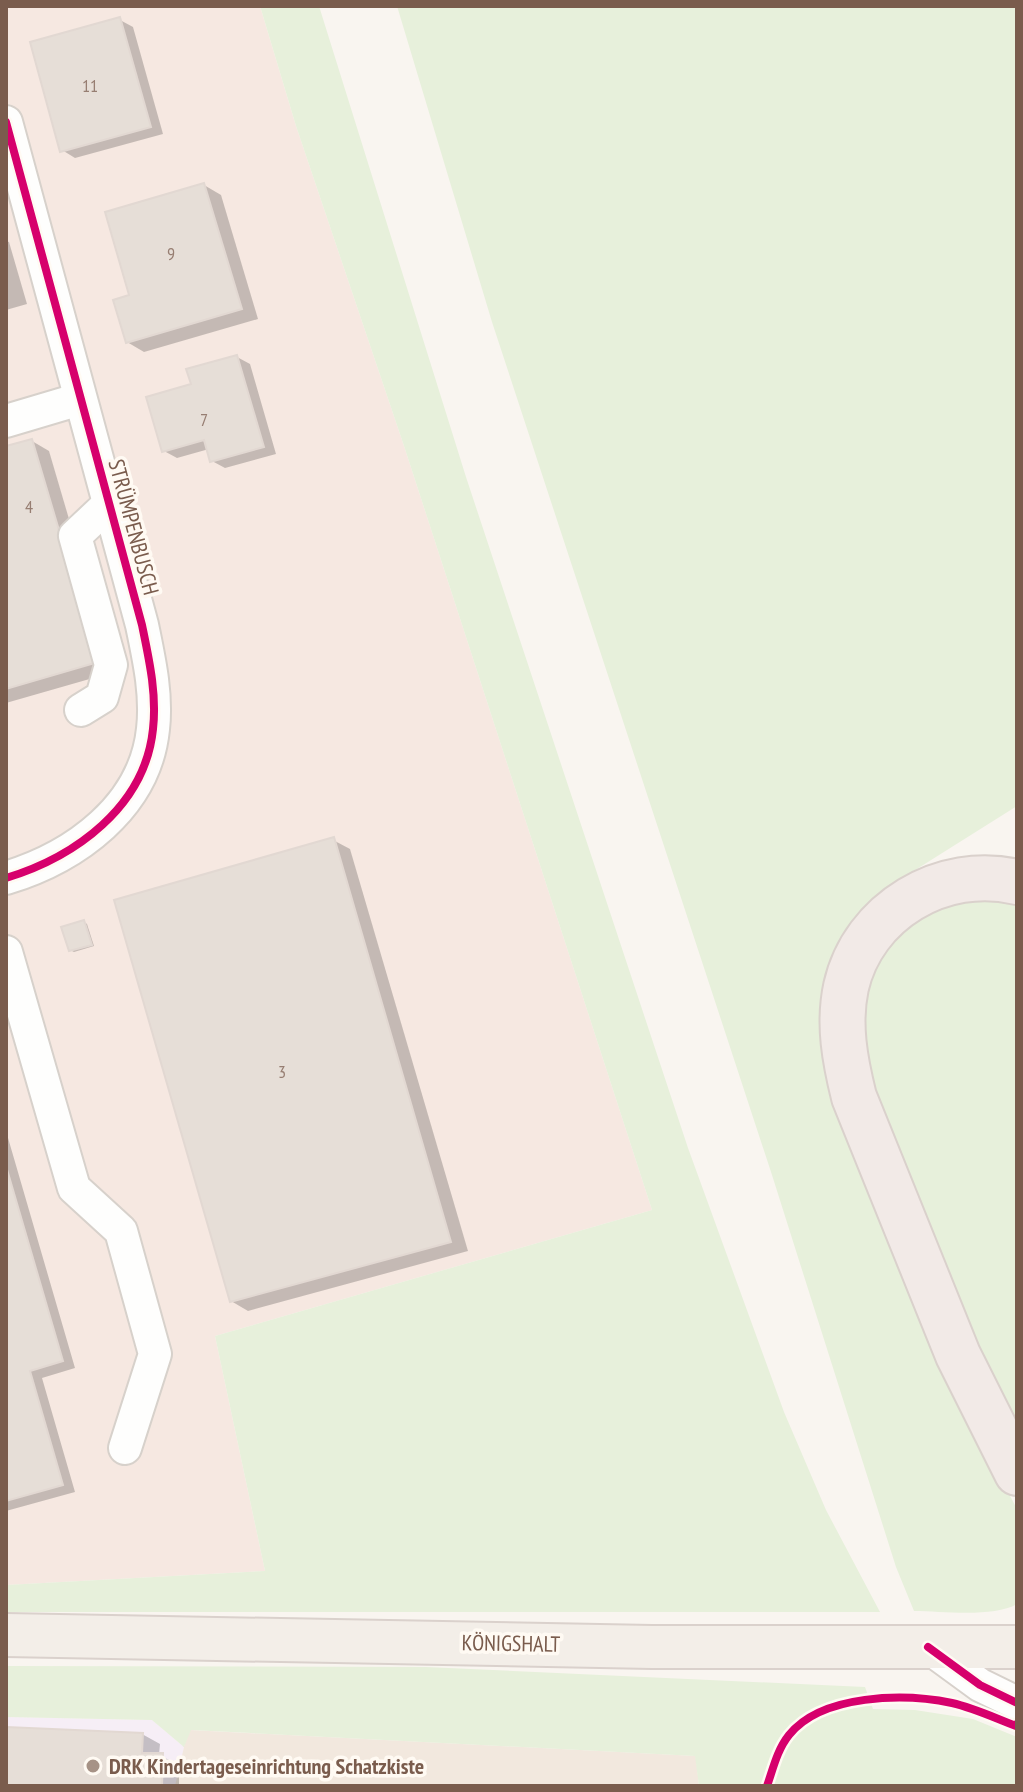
<svg xmlns="http://www.w3.org/2000/svg" width="1023" height="1792" font-family="'PT Sans Narrow',sans-serif">
<rect width="100%" height="100%" fill="#f9f5f0"/>
<polygon fill="#f2e8de" points="6,1717 184,1746 190,1730 696,1756 699,1786 6,1786"/>
<polygon fill="#f6e8e1" points="6,6 260,6 296,126 404,446 652,1210 215,1336 265,1571 6,1585"/>
<polygon fill="#f6eef6" points="6,1717 152,1720 184,1747 175,1786 6,1786"/>
<g fill="#e7f0db">
<polygon points="260,6 319,6 466,477 688,1148 784,1412 826,1510 880,1612 6,1612 6,1585 265,1571 215,1336 652,1210 404,446 296,126"/>
<path d="M397 6H1017V806L885 889 857 919 833 967 983 1445 1017 1509V1604C993 1618 942 1611 914 1611L896 1567 772 1175 492 322Z"/>
<polygon points="940,898 1017,901 1017,1432 980,1351 878,1106 862,1046 861,998 880,947"/>
<polygon points="6,1666 426,1667 865,1687 873,1709 915,1710 973,1719 1017,1737 1017,1786 699,1786 695,1756 191,1730 184,1747 152,1720 6,1717"/>
</g>
<g fill="#0003">
<polygon points="120,20 133,27 163,134 75,158 62,150"/>
<polygon points="204,185 221,195 258,319 144,352 127,342 132,296"/>
<polygon points="6,241 9,242 27,304 6,310"/>
<polygon points="237,357 250,364 276,454 225,468 212,461 209,449 177,458 164,451 193,386"/>
<polygon points="32,441 49,451 114,672 6,703 6,448"/>
<polygon points="333,840 350,849 468,1251 248,1311 231,1301"/>
<polygon points="84,922 87,924 94,946 74,952 70,950"/>
<polygon points="6,1131 75,1368 42,1378 75,1492 6,1511"/>
<polygon points="6,1729 142,1734 160,1744 159,1755 179,1765 179,1786 6,1786"/>
</g>
<g fill="#e6ded7" stroke="#e2d8d2" stroke-width="2">
<polygon points="120,17 151,127 60,152 30,42"/>
<polygon points="204,183 242,309 126,343 113,300 129,295 105,212"/>
<polygon points="237,355 264,447 210,462 204,440 162,452 146,397 191,384 186,369"/>
<polygon points="32,439 98,662 6,689 6,446"/>
<polygon points="334,837 451,1242 230,1302 114,900"/>
<polygon points="84,920 92,945 69,951 61,927"/>
<polygon points="6,1166 63,1361 30,1371 63,1485 6,1501"/>
<polygon points="6,1727 143,1733 142,1753 163,1753 162,1786 6,1786"/>
</g>
<g fill="none" stroke-linecap="round" stroke-linejoin="round">
<defs>
<g id="minor">
<path d="M6 122 142 625C149 659 157 694 153 729 145 807 75 857 6 878"/>
<polyline points="6,421 80,399"/>
<polyline points="81,710 102,697 111,665 75,536 109,504"/>
<polyline points="6,952 74,1188 121,1231 155,1354 125,1448"/>
<polyline points="928,1647 980,1685 1017,1703"/>
</g>
<polyline id="major" points="6,1635 652,1647 1017,1647"/>
<path id="highway" d="M1017 882C943 864 863 911 846 987 838 1024 845 1061 854 1097L958 1355 1017 1473"/>
</defs>
<use href="#minor" stroke="#d7d1cb" stroke-width="36"/>
<use href="#major" stroke="#dad1cc" stroke-width="46"/>
<use href="#highway" stroke="#dad1cc" stroke-width="48"/>
<use href="#minor" stroke="#fefefd" stroke-width="32"/>
<use href="#major" stroke="#f3eee8" stroke-width="42"/>
<use href="#highway" stroke="#f2eae7" stroke-width="44"/>
<defs>
<g id="cycleway">
<path d="M6 122 142 625C149 659 157 694 153 729 145 807 75 857 6 878"/>
<polyline points="928,1647 980,1685 1017,1703"/>
<path d="M767 1786C773 1769 777 1750 789 1735 822 1694 904 1693 952 1703 974 1708 995 1718 1016 1726L1017 1724"/>
</g>
</defs>
<use href="#cycleway" stroke="#fffaf3" stroke-width="13"/>
<use href="#cycleway" stroke="#d6006c" stroke-width="8"/>
</g>
<circle fill="#a69286" stroke="#fffaf3" stroke-width="3" cx="93" cy="1766" r="8"/>
<g text-anchor="middle" dominant-baseline="central" stroke-width="7" stroke-linejoin="round" paint-order="stroke">
<g font-size="18" fill="#977e72">
<text x="90" y="85">11</text>
<text x="171" y="253">9</text>
<text x="204" y="419">7</text>
<text x="29" y="506">4</text>
<text x="282" y="1071">3</text>
</g>
<g font-size="22" fill="#7a5c4d" stroke="#fffaf3">
<text transform="translate(134 527) rotate(75)">STRÜMPENBUSCH</text>
<text transform="translate(511 1643) rotate(1)">KÖNIGSHALT</text>
</g>
<g font-size="22" font-weight="bold" fill="#7a5c4d" stroke="#fffaf3" text-anchor="start">
<text x="109" y="1766">DRK Kindertageseinrichtung Schatzkiste</text>
</g>
</g>
<rect width="1023" height="1792" fill="none" stroke="#7a5c4d" stroke-width="16"/>
</svg>
